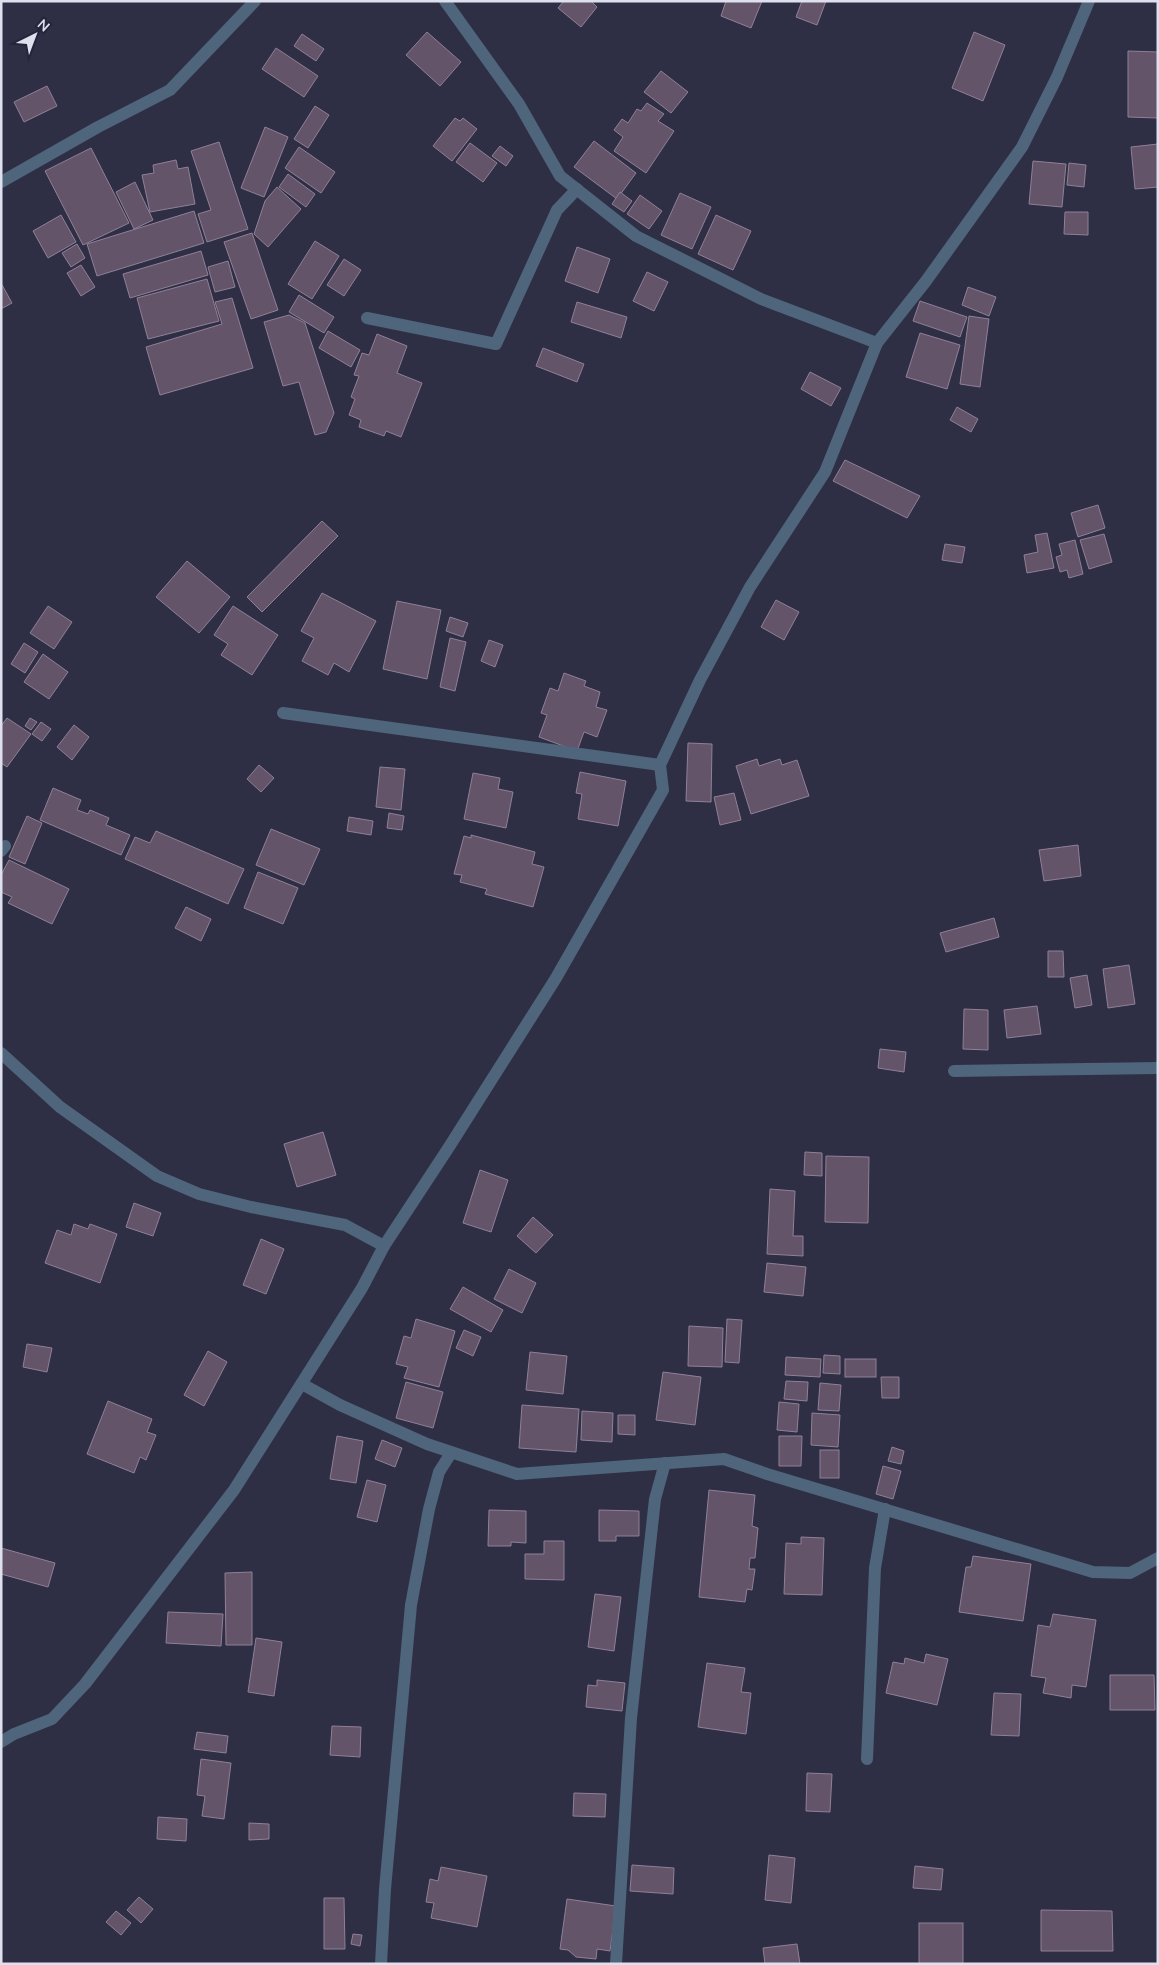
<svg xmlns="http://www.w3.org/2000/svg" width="1159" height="1965" font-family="'Nunito Sans',sans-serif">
<rect width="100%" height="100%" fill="#2e2f45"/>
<g fill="#63546a" stroke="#908097">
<polygon points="564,1 591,1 597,7 581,27 558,8"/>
<polygon points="726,1 762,1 751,28 721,16"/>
<polygon points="802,1 826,1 817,25 796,17"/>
<polygon points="427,32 461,62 440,86 406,55"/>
<polygon points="974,32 1005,45 983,101 952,88"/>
<polygon points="302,34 324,49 316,61 294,46"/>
<polygon points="276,48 318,76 304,97 262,69"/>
<polygon points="1128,51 1158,52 1158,118 1128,117"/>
<polygon points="661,71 688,92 671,113 644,92"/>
<polygon points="47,86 57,106 24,122 14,102"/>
<polygon points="647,103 664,114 658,121 674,131 646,173 614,151 623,137 614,130 622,119 628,123 637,109 641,111"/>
<polygon points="315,106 329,115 308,148 294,139"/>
<polygon points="455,118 460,121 463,118 477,129 452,161 433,146"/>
<polygon points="265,127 288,137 264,197 241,188"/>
<polygon points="594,141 636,173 617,199 574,167"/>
<polygon points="219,142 248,229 207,242 198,214 211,210 191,151"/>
<polygon points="470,143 497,163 483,182 456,162"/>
<polygon points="1158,144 1158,187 1135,189 1131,147"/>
<polygon points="500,146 513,156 506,166 492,156"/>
<polygon points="299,147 335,172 321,193 285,168"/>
<polygon points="91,148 129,223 83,245 45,171"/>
<polygon points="176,160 178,169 188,167 195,204 150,212 142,175 154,173 153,165"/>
<polygon points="1033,161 1066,164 1062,207 1029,204"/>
<polygon points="1069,163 1086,165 1084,187 1067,185"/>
<polygon points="288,174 315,194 306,207 279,187"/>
<polygon points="135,182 153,220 134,229 116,192"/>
<polygon points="277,187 301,209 268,247 254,234 265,201"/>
<polygon points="620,192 632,201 624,212 612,204"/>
<polygon points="680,193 711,207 692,249 661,235"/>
<polygon points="640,195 662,211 649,229 627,214"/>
<polygon points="194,211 204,243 97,276 87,244"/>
<polygon points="1065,212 1088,212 1088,235 1064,234"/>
<polygon points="61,215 76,242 48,258 33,231"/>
<polygon points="716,215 751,231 733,270 698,254"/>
<polygon points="252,233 278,310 251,319 224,242"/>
<polygon points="315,241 339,256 312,299 288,284"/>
<polygon points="77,244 85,258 71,267 62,253"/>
<polygon points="577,247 610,259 598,293 565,281"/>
<polygon points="201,251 208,275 130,298 123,274"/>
<polygon points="344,259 361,270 344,296 327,285"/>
<polygon points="228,261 235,287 215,292 208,267"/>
<polygon points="81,265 95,287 81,296 67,273"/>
<polygon points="647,272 668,282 654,311 633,301"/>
<polygon points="207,279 219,321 148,339 137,298"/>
<polygon points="1,283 12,303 1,309"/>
<polygon points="968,287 996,297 989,316 962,305"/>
<polygon points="299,295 334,317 324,333 289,312"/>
<polygon points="232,298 253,368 160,395 146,347 222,324 215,302"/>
<polygon points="920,301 967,317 960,337 913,321"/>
<polygon points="577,302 627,317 621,338 571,322"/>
<polygon points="289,315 305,323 334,413 326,432 315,435 299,382 283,386 264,322"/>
<polygon points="969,316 989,319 980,387 960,384"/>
<polygon points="328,331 360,350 351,367 319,348"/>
<polygon points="920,333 960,345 947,389 906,377"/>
<polygon points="377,334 407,346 397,373 422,383 401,437 386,431 384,436 359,427 361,420 349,415 355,399 351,397 359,376 354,375 362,353 369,355"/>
<polygon points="543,348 584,364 577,382 536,366"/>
<polygon points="810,372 841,388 831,406 801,389"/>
<polygon points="957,407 978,419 971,432 950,420"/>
<polygon points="845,460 920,496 907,518 833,481"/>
<polygon points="1098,505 1105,528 1078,537 1071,513"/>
<polygon points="322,521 338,536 262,612 247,597"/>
<polygon points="1047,533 1054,568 1027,573 1024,555 1038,552 1035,535"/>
<polygon points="1104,534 1112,562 1089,569 1080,540"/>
<polygon points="1075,540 1083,574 1069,578 1067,570 1060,572 1056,557 1062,555 1059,544"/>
<polygon points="945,544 965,547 962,563 942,560"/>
<polygon points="187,561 230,597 199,633 156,597"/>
<polygon points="322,593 376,621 349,672 334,663 328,675 302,661 314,638 301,631"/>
<polygon points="776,600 799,612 784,640 761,627"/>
<polygon points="397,601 441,610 427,679 383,669"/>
<polygon points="48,606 72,622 54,649 30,633"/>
<polygon points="233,606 278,635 252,675 221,655 228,644 214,635"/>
<polygon points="450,617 468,623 463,637 446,631"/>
<polygon points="450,638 466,642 455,691 440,687"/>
<polygon points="489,640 503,645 495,667 481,661"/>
<polygon points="24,643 38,652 25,673 11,664"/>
<polygon points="43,654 68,672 49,699 24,682"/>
<polygon points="564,673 586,681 584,686 600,692 596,707 607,710 597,737 584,732 577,751 539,737 547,715 541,713 550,688 558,691"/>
<polygon points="7,718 31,734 7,767 1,763 1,726"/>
<polygon points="30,718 37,722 31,730 25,726"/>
<polygon points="41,722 51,729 42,741 32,734"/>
<polygon points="74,725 89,737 72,760 57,747"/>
<polygon points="688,743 712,744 711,802 686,801"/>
<polygon points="757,759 759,766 780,759 782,765 797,760 809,796 751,814 736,766"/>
<polygon points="259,765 274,778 261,792 247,779"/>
<polygon points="380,767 405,769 401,810 376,807"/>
<polygon points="580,772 626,781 618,826 578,819 582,794 576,793"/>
<polygon points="473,773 500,778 498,789 513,792 506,828 464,819"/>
<polygon points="53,788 81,800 77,810 88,814 90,810 109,818 106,825 130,835 121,855 40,820"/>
<polygon points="734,793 741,820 720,825 714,797"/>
<polygon points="389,813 404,816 402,830 387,828"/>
<polygon points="27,816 42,823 25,864 9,857"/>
<polygon points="349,817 373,821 371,835 347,831"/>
<polygon points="271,829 320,849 304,885 256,865"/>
<polygon points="156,831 244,869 228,904 125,859 135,837 150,843"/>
<polygon points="471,835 535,852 532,864 544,867 533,907 485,894 487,889 460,882 462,875 454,874 464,836 471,838"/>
<polygon points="1078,845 1081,876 1044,881 1039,850"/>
<polygon points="9,860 69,889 52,924 8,903 12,897 1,892 1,875"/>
<polygon points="258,872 298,888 283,924 244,908"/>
<polygon points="186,907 211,919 201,941 175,928"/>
<polygon points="994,918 999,937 946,952 940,933"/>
<polygon points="1048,951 1063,951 1064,977 1048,977"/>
<polygon points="1129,965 1135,1004 1108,1008 1103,969"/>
<polygon points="1087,975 1092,1005 1075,1008 1070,978"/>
<polygon points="1037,1006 1041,1034 1007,1038 1004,1010"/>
<polygon points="964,1009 988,1010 988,1050 963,1049"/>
<polygon points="880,1049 906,1052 904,1072 878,1068"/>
<polygon points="323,1132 336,1175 297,1187 284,1144"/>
<polygon points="805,1152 822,1153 822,1176 804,1175"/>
<polygon points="826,1156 869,1157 868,1223 825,1222"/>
<polygon points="480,1170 508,1180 491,1232 463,1223"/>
<polygon points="770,1189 795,1191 793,1236 803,1236 803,1256 767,1254"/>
<polygon points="134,1203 161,1213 153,1236 126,1227"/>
<polygon points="533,1217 553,1235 536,1253 517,1236"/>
<polygon points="74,1224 88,1229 90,1224 117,1234 100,1283 45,1263 57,1230 71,1235"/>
<polygon points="261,1239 284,1249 266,1294 243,1285"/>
<polygon points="767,1263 806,1267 803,1296 764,1292"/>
<polygon points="509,1269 536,1283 522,1313 494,1299"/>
<polygon points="463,1287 503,1310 491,1332 450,1309"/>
<polygon points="416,1319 455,1331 439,1387 404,1378 408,1367 396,1364 404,1336 411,1338"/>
<polygon points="727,1319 742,1320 739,1363 725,1362"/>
<polygon points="689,1326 723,1328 722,1367 688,1366"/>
<polygon points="464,1330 481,1337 473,1356 456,1348"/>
<polygon points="27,1344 52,1348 47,1372 23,1367"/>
<polygon points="208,1351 227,1362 204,1406 184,1395"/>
<polygon points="530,1352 567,1356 563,1394 526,1390"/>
<polygon points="824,1355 840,1356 840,1374 823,1373"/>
<polygon points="786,1357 821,1359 820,1377 785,1375"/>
<rect x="845" y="1359" width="31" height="18"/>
<polygon points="663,1372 701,1377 695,1425 656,1420"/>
<polygon points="881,1377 899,1377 899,1398 882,1398"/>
<polygon points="786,1381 808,1382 807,1401 784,1399"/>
<polygon points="406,1382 443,1392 433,1428 396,1418"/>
<polygon points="820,1383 841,1385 839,1411 818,1410"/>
<polygon points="108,1401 152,1419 147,1432 156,1435 146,1460 140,1457 134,1473 87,1454"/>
<polygon points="779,1402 799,1404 797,1432 777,1430"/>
<polygon points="522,1405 579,1409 576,1452 519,1448"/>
<polygon points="582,1411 613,1413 612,1442 581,1440"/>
<polygon points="812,1413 840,1415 838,1447 811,1445"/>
<polygon points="618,1415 635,1415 635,1435 618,1434"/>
<polygon points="337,1436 363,1441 356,1483 330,1479"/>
<polygon points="779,1436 802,1436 801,1466 779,1466"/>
<polygon points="382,1440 402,1448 395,1467 375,1459"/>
<polygon points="892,1447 904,1451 901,1464 888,1461"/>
<rect x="820" y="1450" width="19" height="28"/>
<polygon points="883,1466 901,1471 893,1499 876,1494"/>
<polygon points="367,1480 386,1485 377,1522 357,1517"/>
<polygon points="709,1490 755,1495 752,1526 758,1528 755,1558 750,1558 749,1569 755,1569 752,1590 747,1589 745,1602 699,1597"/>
<polygon points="489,1510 526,1511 526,1543 511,1542 511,1546 488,1546"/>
<polygon points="599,1510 639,1511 639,1536 616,1536 616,1541 599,1541"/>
<polygon points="801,1537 824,1538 822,1595 784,1594 786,1543 801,1544"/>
<polygon points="544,1541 564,1541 564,1580 525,1579 525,1554 544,1554"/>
<polygon points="1,1548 55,1563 48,1587 1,1574"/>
<polygon points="973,1556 1031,1564 1023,1621 959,1612 966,1567 971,1567"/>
<polygon points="252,1572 252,1645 226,1645 225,1573"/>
<polygon points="595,1594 621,1597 614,1651 588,1647"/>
<polygon points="168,1612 223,1614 221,1646 166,1643"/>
<polygon points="1053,1614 1096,1620 1086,1687 1072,1685 1071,1698 1043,1693 1046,1678 1031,1676 1038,1625 1050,1627"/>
<polygon points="256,1638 282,1642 274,1696 248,1692"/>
<polygon points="926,1654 948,1659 937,1705 886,1693 893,1662 904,1664 905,1658 924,1663"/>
<polygon points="707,1663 745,1668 741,1692 751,1693 746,1734 698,1727"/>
<polygon points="1110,1675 1154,1675 1155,1710 1110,1710"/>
<polygon points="597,1680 625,1683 622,1711 586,1707 588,1685 597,1686"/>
<polygon points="994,1693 1021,1694 1019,1736 991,1735"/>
<polygon points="332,1726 361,1727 360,1757 330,1755"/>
<polygon points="197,1732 228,1736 226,1753 194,1749"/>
<polygon points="201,1759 231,1763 224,1819 202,1816 205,1796 197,1795"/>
<polygon points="807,1773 832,1774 830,1812 806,1811"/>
<polygon points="574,1793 606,1794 605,1817 573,1816"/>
<polygon points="158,1817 187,1819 186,1841 157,1839"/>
<polygon points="249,1823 269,1824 269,1839 249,1840"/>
<polygon points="769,1855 795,1858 791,1903 765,1900"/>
<polygon points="632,1865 674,1868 673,1894 630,1891"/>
<polygon points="915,1866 943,1869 941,1890 913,1888"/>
<polygon points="441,1867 487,1876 477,1927 431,1918 434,1903 426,1902 430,1879 438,1881"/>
<polygon points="139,1897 153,1909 141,1923 127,1910"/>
<polygon points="324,1898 344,1898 345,1949 324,1949"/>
<polygon points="567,1899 616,1906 610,1951 597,1949 596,1959 576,1957 568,1950 560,1949"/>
<polygon points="1041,1910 1112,1911 1113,1951 1041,1951"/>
<polygon points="116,1911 131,1923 121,1935 106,1922"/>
<rect x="919" y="1923" width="44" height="41"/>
<polygon points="353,1934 362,1935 360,1946 351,1944"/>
<polygon points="797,1944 800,1964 765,1964 763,1948"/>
</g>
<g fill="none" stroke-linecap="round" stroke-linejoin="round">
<g stroke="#4e657b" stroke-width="12">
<polyline points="445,1 519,104 560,176 636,236 761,299 877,343"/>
<polyline points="1,182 98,127 170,90 255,1"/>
<polyline points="367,318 496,344 557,210 577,189"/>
<polyline points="283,713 660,765"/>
<polyline points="1,851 5,846"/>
<polyline points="1,1053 60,1107 157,1176 199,1194 251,1207 345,1225 384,1246"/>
<polyline points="954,1071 1158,1068"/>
<polyline points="302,1384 340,1405 427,1444 517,1474 724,1459 767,1474 1093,1572 1130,1573 1158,1558"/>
<polyline points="1,1742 14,1734 52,1719 85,1684 234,1490 362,1288 384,1246 449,1147 556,978 663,790 660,765 700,680 750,587 825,472 877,343 926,281 1022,147 1057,77 1089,1"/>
<polyline points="867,1759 875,1568 885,1509"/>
<polyline points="381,1964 385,1889 411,1605 429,1509 439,1472 451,1453"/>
<polyline points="616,1964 631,1718 655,1499 665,1463"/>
</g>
</g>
<rect width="1159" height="1965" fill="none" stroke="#dee0ee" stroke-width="5"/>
<g transform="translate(35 35) rotate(42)" stroke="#24253b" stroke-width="4" paint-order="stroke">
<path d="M0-4L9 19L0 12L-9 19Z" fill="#dee0ee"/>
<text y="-8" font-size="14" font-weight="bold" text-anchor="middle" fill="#dee0ee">N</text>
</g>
</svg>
